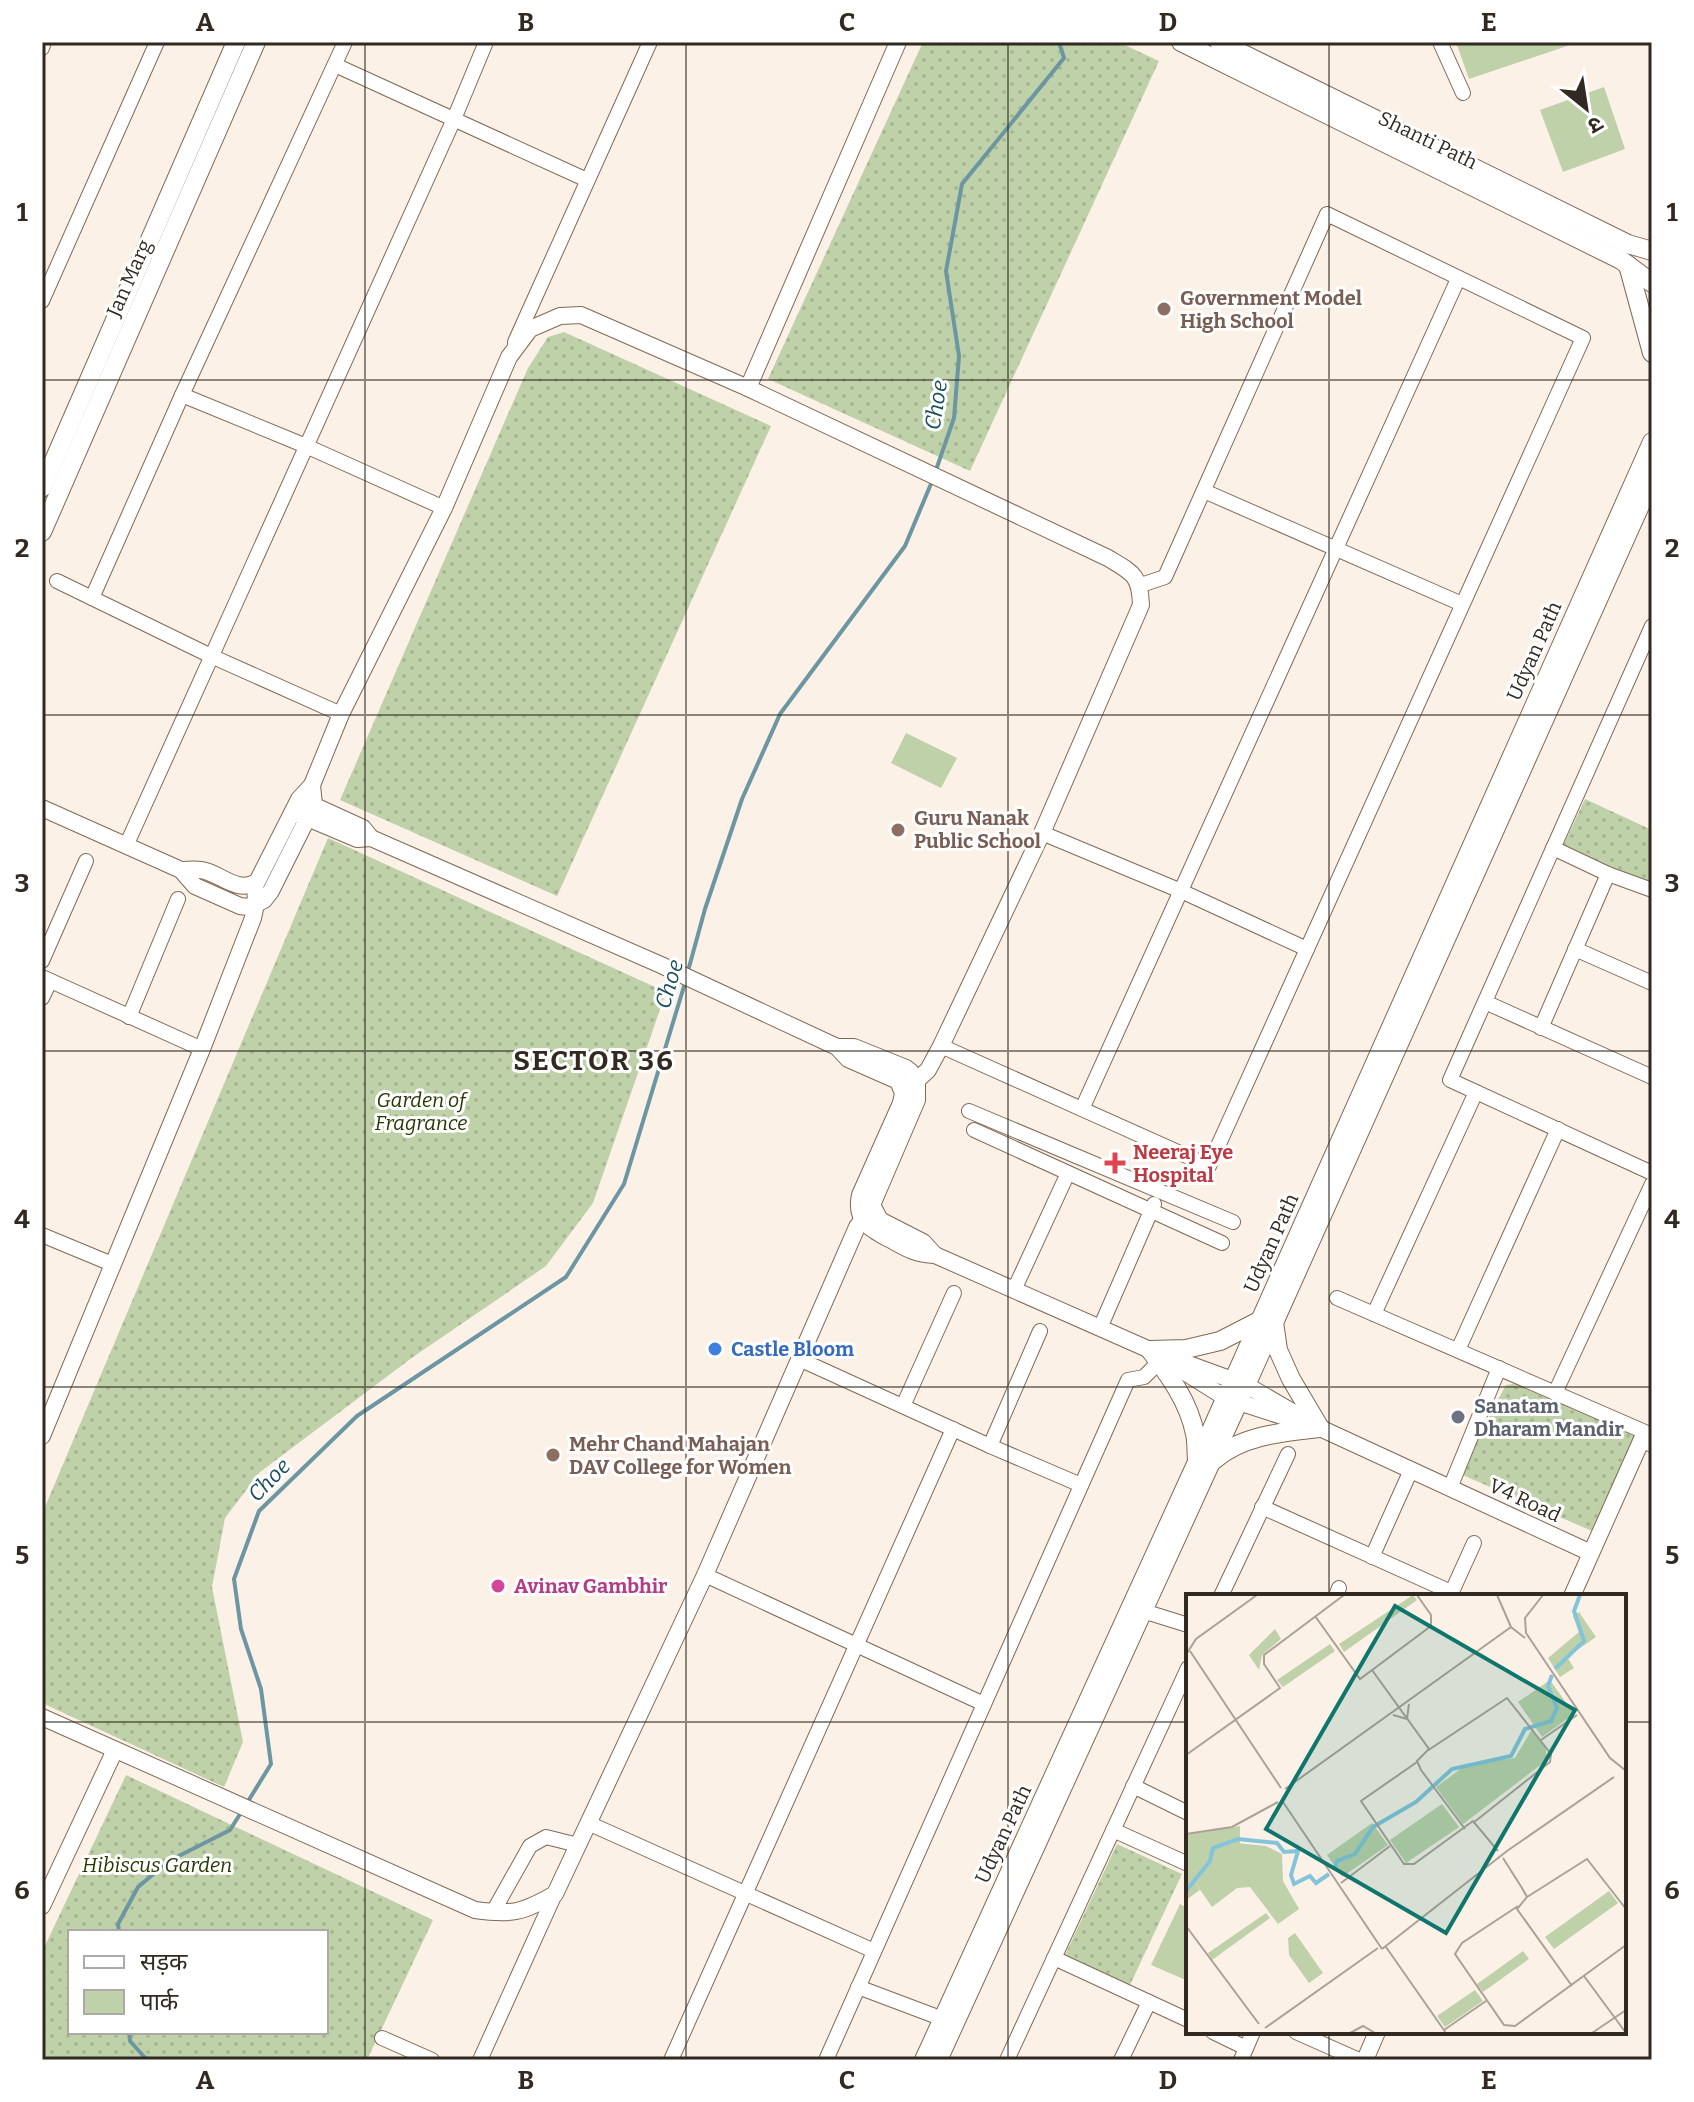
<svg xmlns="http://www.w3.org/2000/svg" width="1694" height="2102" font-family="Bitter,'Noto Sans Devanagari',serif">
<defs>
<pattern id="green-dots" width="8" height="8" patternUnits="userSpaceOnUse" patternTransform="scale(2)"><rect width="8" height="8" fill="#bfd1a9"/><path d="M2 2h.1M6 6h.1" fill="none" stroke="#a5b391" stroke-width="1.8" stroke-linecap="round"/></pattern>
</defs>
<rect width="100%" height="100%" fill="#fcf1e7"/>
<g fill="url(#green-dots)" fill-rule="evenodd">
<polygon points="923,42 1118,42 1159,61 970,471 768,379"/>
<polygon points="564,332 771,426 557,896 340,800 528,368 548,337"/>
<polygon points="1585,799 1652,830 1652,886 1563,846"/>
<polygon points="328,838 666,992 593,1203 546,1266 413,1357 260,1472 225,1518 212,1587 243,1742 224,1787 42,1703 42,1514"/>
<polygon points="1514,1384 1637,1435 1592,1531 1458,1473 1506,1385"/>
<path d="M126 1775 433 1920 367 2060H42V1952ZM70 1932H326V2032H70Z"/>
<polygon points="1117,1844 1182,1874 1130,1985 1065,1955"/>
</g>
<g fill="#bfd1a9">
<polygon points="1456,42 1569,42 1570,45 1469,79"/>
<polygon points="1604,87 1625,149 1563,172 1540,110"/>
<polygon points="906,733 957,758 941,788 891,763"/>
<polygon points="1180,1904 1188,1908 1188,1981 1151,1965"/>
</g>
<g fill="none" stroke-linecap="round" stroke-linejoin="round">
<g stroke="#6b96a2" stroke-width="4">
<polyline points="936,470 954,418 959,356 946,271 962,184 1064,58 1059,42"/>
<polyline points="688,971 705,909 742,799 780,714 905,546 933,479"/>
<polyline points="247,1803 271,1764 261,1689 241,1629 234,1579 259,1511 357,1416 566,1277 624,1184 685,983"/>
<polyline points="119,1932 118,1924 138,1887 169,1861 230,1830 242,1811"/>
<polyline points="129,2032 130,2041 147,2060"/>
</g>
<defs>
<g id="minor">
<polyline points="1440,42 1463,93"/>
<polyline points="42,48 44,42"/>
<polyline points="335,65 587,180"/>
<polyline points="42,301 157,42"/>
<polyline points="515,342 650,42"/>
<polyline points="182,395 306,446 444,508"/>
<polyline points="1204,491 1462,604"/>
<polyline points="57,581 211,656 341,714"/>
<polyline points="92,598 182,395 345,42"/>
<polyline points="1652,626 1450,1080 1652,1173"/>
<polyline points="1042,833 1181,891 1307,949"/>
<polyline points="126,846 454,119 486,42"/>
<polyline points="1553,848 1608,874 1652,890"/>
<polyline points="1575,949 1652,983"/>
<polyline points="42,961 86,861"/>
<polyline points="42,977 202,1049"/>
<polyline points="42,998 50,981"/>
<polyline points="1485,1002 1652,1077"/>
<polyline points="129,1017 178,899"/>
<polyline points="1541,1028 1608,874"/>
<polyline points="941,1046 1209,1166 1583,338 1327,214 1165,577 1141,585"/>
<polyline points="1082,1109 1458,279"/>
<polyline points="969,1111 1233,1222"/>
<polyline points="974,1130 1222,1243"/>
<polyline points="42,1235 112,1264"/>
<polyline points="1014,1290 1068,1173"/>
<polyline points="1337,1298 1645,1432"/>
<polyline points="1374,1314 1476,1092"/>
<polyline points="1100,1328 1154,1204"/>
<polyline points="1458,1350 1558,1129"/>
<polyline points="799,1359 990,1446 1081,1485"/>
<polyline points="1555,1393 1652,1184"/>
<polyline points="903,1406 954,1293"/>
<polyline points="990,1446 1040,1331"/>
<polyline points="1450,1488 1499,1368"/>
<polyline points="1262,1507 1451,1592"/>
<polyline points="1372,1557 1411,1470"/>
<polyline points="705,1575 984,1704"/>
<polyline points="1221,1596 1288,1454"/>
<polyline points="1336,1596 1339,1588"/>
<polyline points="1450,1596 1474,1543"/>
<polyline points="1143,1611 1188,1625"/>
<polyline points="1133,1786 1188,1813"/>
<polyline points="588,1823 874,1951"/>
<polyline points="1113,1830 1188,1864"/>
<polyline points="493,1912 530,1846 546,1837 578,1845"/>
<polyline points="1054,1958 1188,2020"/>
<polyline points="858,1987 943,2019"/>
<polyline points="1213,2032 1246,2048"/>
<polyline points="1296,2032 1359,2060"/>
<polyline points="382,2038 432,2060"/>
<polyline points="480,2060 555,1894"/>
<polyline points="671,2060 953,1429"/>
<polyline points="826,2060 1128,1380 1144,1377 1159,1362"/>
<polyline points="1007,2060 1188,1668"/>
<polyline points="1121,2060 1149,2002"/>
<polyline points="1241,2060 1253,2032"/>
</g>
<g id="tertiary">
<polyline points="748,388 898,42"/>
<polyline points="304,801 363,828 371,838"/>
<polyline points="42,808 181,870 195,886 240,906 248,907 256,904 264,900 271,891 314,805 312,785"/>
<path d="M293 812 357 839 371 838 661 965 837 1047 848 1059 898 1081 903 1093 901 1103 860 1195C854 1222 872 1230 893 1241 909 1250 916 1254 935 1255L1150 1350 1246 1385 1320 1428 1591 1553"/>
<path d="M181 870C187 870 195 869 201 870 221 873 236 894 257 882L299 799 312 785 341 714 444 508 509 357 530 329 560 316 581 315 748 388 1108 558C1133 573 1140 575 1141 605L1042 833 941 1046 928 1070 916 1081 902 1089"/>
<polyline points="837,1047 854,1047 906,1068 911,1072 917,1084 917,1100 872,1205 880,1220 923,1242 935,1255"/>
<polyline points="1175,1366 1226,1398 1291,1419"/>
<polyline points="42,1436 202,1049 253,918 256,904 255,883"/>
<polyline points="1572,1596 1642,1439 1652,1444"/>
<path d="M42 1717 475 1910C512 1915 522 1913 555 1894L705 1575 857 1227 863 1219 874 1211"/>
<polyline points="42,1906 115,1750"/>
<polyline points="1365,2060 1377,2032"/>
</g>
<g id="secondary">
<polyline points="1181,42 1621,260 1652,283"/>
<polyline points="1219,42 1628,244 1652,251"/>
<polyline points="1628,265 1652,353"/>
<polyline points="42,488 236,42"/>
<polyline points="42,532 256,42"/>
<path d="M1150 1350C1169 1375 1189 1402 1195 1434 1197 1442 1196 1451 1197 1459"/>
<polyline points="1150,1350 1186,1349 1220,1341 1261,1320"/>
<path d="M1214 1460C1242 1435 1284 1432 1320 1428L1291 1379 1278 1350 1274 1322"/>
<polyline points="924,2060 1197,1462 1652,442"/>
<polyline points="938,2060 1238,1403 1652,479"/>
</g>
</defs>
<use href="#minor" stroke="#806954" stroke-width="16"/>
<use href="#tertiary" stroke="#806954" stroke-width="18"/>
<use href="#secondary" stroke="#806954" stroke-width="20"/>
<use href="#minor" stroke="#fff" stroke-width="14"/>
<use href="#tertiary" stroke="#fff" stroke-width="16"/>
<use href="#secondary" stroke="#fff" stroke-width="18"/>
</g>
<path fill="none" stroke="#322920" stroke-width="2" stroke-opacity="0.55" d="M365 42V2060M686 42V2060M1008 42V2060M1329 42V1596M42 380H1652M42 715H1652M42 1051H1652M42 1387H1652M42 1722H1188M1624 1722H1652M1329 2032V2060"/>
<g fill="#8d6e63" stroke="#fff" stroke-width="3">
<circle cx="1164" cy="309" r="8"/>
<circle cx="898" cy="830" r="8"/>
<circle cx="553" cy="1455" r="8"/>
</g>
<path fill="#e0444e" stroke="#fff" stroke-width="3" d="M1111 1151h8v8h8v8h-8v8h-8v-8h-8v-8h8z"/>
<circle fill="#3f7fe0" stroke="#fff" stroke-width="3" cx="715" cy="1349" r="8"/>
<circle fill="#6b7280" stroke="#fff" stroke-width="3" cx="1458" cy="1417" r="8"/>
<circle fill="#d1479c" stroke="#fff" stroke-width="3" cx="498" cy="1586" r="8"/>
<g text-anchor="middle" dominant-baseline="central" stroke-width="6" stroke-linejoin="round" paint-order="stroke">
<g font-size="20" fill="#322920" stroke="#fff">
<text transform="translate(1428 140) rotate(26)">Shanti Path</text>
<text transform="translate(129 278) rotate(-66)">Jan Marg</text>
<text transform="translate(1534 651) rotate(-66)">Udyan Path</text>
<text transform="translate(1271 1243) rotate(-66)">Udyan Path</text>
<text transform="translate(1525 1500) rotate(25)">V4 Road</text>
<text transform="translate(1003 1834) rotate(-65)">Udyan Path</text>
</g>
<g font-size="20" font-weight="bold" fill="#785e54" stroke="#fff" text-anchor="start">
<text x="1180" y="298">Government Model<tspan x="1180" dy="23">High School</tspan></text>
<text x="914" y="818">Guru Nanak<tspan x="914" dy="23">Public School</tspan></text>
<text x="569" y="1444">Mehr Chand Mahajan<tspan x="569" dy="23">DAV College for Women</tspan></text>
</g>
<g font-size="20" font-style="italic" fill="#253800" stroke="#fff">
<text x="421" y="1100">Garden of<tspan x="421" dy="23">Fragrance</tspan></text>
<text x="157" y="1865">Hibiscus Garden</text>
</g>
<g font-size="20" font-weight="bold" fill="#be3a42" stroke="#fff" text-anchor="start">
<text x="1133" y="1152">Neeraj Eye<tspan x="1133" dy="23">Hospital</tspan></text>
</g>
<g font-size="20" font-weight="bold" fill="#366cbe" stroke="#fff" text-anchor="start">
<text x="731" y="1349">Castle Bloom</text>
</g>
<g font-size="20" font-weight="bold" fill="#5b616d" stroke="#fff" text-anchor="start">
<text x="1474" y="1406">Sanatam<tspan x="1474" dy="23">Dharam Mandir</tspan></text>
</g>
<g font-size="20" font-weight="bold" fill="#b23c85" stroke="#fff" text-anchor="start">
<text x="514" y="1586">Avinav Gambhir</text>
</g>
<g font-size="22" font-style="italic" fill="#184d5e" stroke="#fff">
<text transform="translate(936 405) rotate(-81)">Choe</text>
<text transform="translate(669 984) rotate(-73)">Choe</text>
<text transform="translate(269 1480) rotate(-46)">Choe</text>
</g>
<g font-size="28" font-weight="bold" letter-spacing="2" fill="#322920" stroke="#fff">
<text x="594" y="1060">SECTOR 36</text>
</g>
</g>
<g transform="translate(1186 1594)">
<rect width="440" height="440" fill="#fcf1e7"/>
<path d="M227 1 231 6 158 58 153 50ZM393 18 410 43 381 63 388 74 374 83 362 64 393 38 387 22ZM89 35 95 45 76 61 73 76 63 61ZM144 50 149 57 97 93 91 86ZM364 86 388 120 356 143 332 108ZM346 135 360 155 361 166 277 230 250 193 280 171 329 164ZM256 210 273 233 220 269 204 246ZM186 229 202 251 156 283 141 261ZM423 297 432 309 368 355 359 343ZM80 319 84 324 26 366 22 359ZM109 339 137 379 123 389 103 361 102 344ZM337 357 343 365 297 398 291 390ZM289 396 297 407 259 433 251 422Z" fill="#bfd1a9"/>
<path d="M54 232V250L41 249 10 290 14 296 0 306V241Z" fill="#bfd1a9"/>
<path d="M50 249 80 252 96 260 97 287 113 315 92 330 64 293 51 294 26 313 10 290 37 251Z" fill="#bfd1a9"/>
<path fill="none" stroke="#84c4da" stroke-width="4" d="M369 75 398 47 388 17 394 1M148 276 151 267 169 260 187 233 230 208 266 175 325 162 339 135 365 127 371 114 362 92 366 81M0 297 24 267 27 254 52 245 91 249 98 258 112 257 105 281 108 290 124 282 130 289 143 280"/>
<path fill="none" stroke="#aba197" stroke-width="2" d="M311 1 325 33 339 44M357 1 339 24 340 39 424 164 439 176M129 22 174 85 245 32V21L231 1M4 57 95 194M1 59 10 45 71 1M186 76 243 155 231 167 235 176M207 121 221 125 223 110M355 146 391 121M241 157 321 104 365 160 364 168 287 229M0 161 94 94 78 70V61L158 1M231 168 175 207 218 270H228L287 227 312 257M235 176 279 235M99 195 325 33M97 208 196 355M0 240 46 233 92 208M317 264 336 294M155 289 204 252M336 294 341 303 331 315 386 392M341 303 401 265 440 315M332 312 276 349 269 360 318 431 329 432 440 351M0 332 73 430M200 353 260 439M196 355 321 257 428 183M398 382 440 439M79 434 192 354M258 436 300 407M164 439 177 432 189 439M406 439 440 416"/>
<path fill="#0f766e" fill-opacity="0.15" stroke="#0f766e" stroke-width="4" d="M209 12 389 116 260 339 80 235Z"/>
<rect width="440" height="440" fill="none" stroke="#322920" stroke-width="4"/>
</g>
<rect width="1694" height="2102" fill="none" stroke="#ffffff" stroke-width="88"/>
<rect x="68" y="1930" width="260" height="104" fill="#ffffff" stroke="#ada9a6" stroke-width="2"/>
<rect x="84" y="1956" width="40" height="12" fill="#ffffff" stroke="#ada9a6" stroke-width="2"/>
<text x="140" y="1970" font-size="24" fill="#322920">सड़क</text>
<rect x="84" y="1990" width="40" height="24" fill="#bfd1a9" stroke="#ada9a6" stroke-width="2"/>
<text x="140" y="2010" font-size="24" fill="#322920">पार्क</text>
<g transform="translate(1586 108) rotate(150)" stroke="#ffffff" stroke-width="6" paint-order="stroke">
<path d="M0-6L14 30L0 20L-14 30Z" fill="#322920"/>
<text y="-12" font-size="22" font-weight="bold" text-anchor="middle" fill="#322920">उ</text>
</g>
<rect x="44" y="44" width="1606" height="2014" fill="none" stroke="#322920" stroke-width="3"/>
<g font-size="26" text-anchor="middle" font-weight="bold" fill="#322920">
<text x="205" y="31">A</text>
<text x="526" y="31">B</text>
<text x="847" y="31">C</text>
<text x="1168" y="31">D</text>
<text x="1489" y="31">E</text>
<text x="22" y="221">1</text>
<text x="1672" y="221">1</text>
<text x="22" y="557">2</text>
<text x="1672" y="557">2</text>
<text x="22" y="892">3</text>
<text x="1672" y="892">3</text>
<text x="22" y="1228">4</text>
<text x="1672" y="1228">4</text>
<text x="22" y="1564">5</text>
<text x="1672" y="1564">5</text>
<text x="22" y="1899">6</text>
<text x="1672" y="1899">6</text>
<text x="205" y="2089">A</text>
<text x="526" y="2089">B</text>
<text x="847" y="2089">C</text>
<text x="1168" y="2089">D</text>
<text x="1489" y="2089">E</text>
</g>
</svg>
